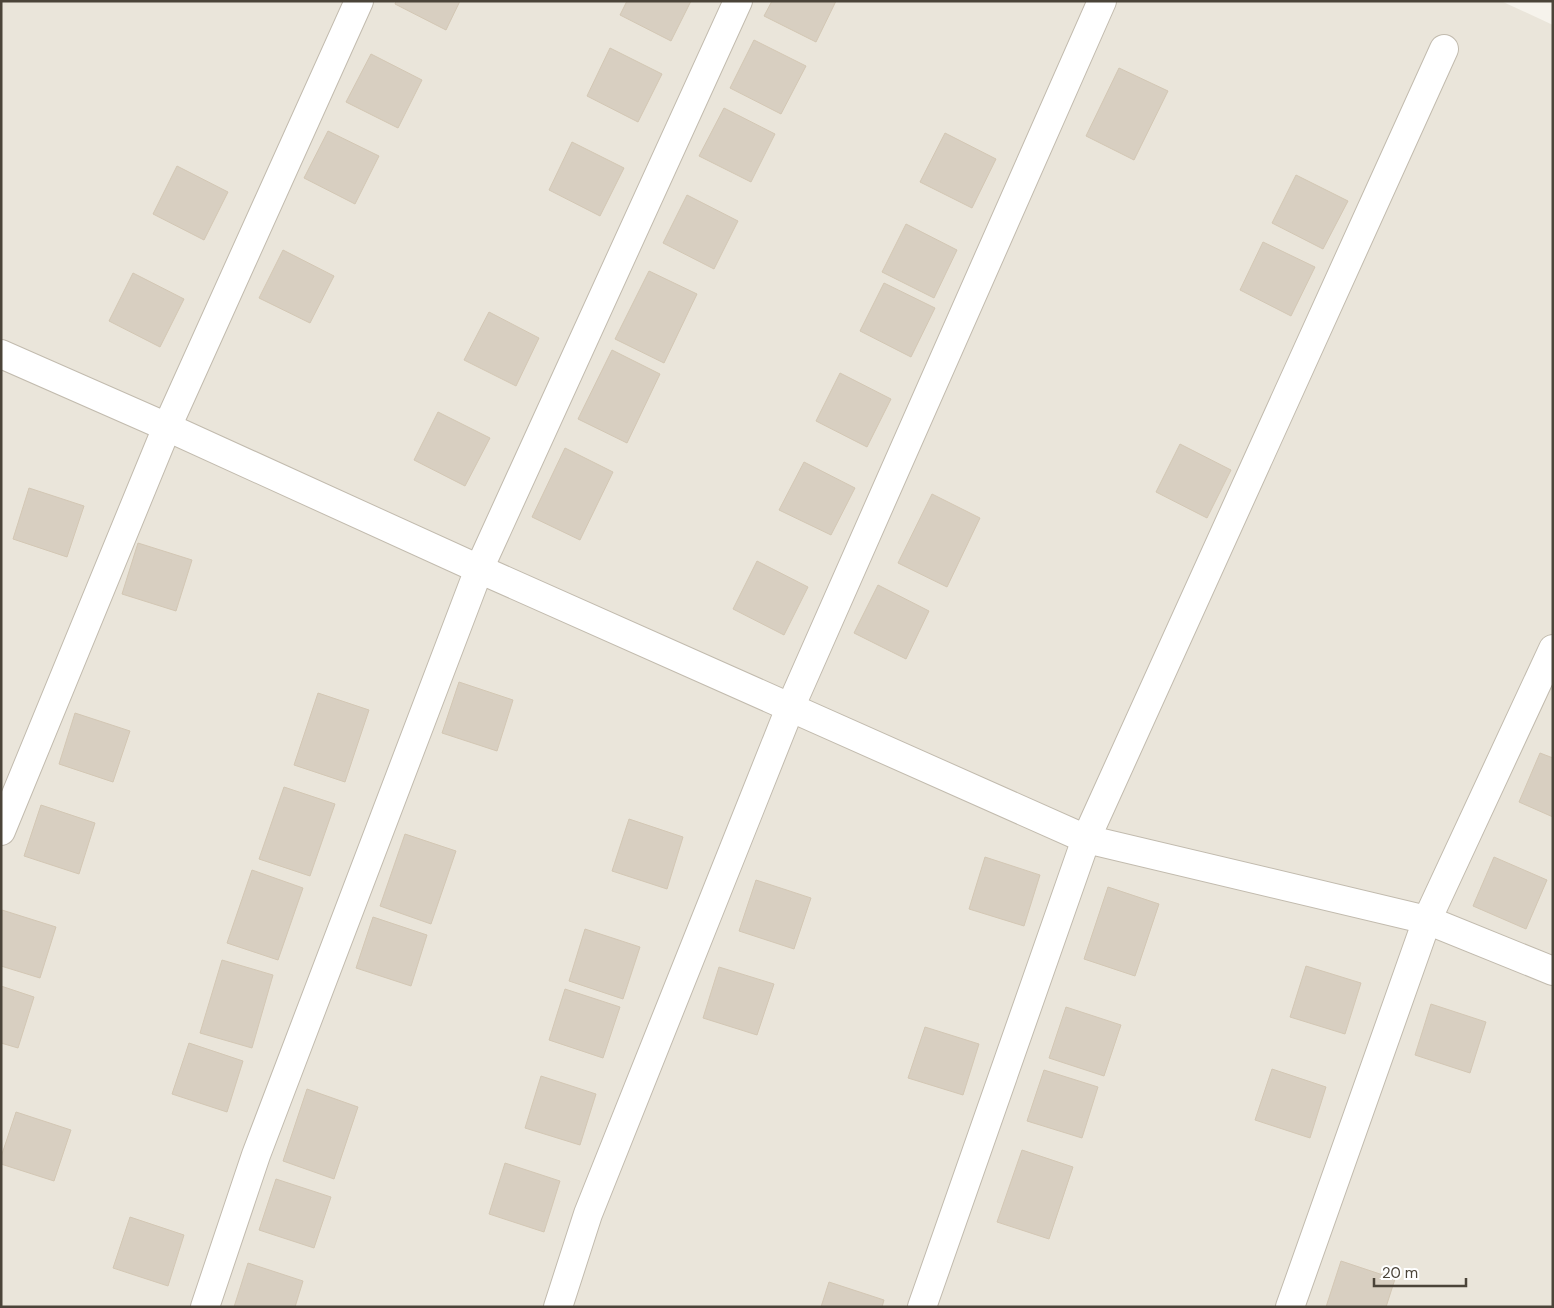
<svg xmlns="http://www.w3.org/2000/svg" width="1554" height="1308" font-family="'DM Sans',sans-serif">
<rect width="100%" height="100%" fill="#f6f3ec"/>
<polygon fill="#eae5da" points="1,1 1501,1 1553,25 1553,1307 1,1307"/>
<g fill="#d8cfc1" stroke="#d3c7b4">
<polygon points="396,1 460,1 446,30 395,4"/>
<polygon points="627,1 691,1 671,41 620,15"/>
<polygon points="772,1 836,1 816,42 764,16"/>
<polygon points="754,40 806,66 781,114 730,88"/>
<polygon points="610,48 662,74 638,122 587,96"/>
<polygon points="371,54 422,80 398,128 346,102"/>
<polygon points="1119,68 1168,91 1134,160 1086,136"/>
<polygon points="724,108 775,134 751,182 699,156"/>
<polygon points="328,131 379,156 355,204 304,178"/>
<polygon points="945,133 996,159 972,208 920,182"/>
<polygon points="572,142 624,168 600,216 549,190"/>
<polygon points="177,166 228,192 204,240 153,214"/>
<polygon points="1296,175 1348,201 1323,249 1272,223"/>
<polygon points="687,195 738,221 714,269 663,243"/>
<polygon points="906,224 957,250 934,298 882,272"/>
<polygon points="1263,242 1315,267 1291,316 1240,290"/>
<polygon points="283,250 334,276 310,323 259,298"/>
<polygon points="649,271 697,294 664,363 615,339"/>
<polygon points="133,273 184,299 160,347 109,321"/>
<polygon points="884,283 935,308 911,357 860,331"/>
<polygon points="489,312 539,338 516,386 464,360"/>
<polygon points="612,350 660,374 627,443 578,419"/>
<polygon points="840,373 891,399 867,447 816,421"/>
<polygon points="438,412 490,438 465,486 414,460"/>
<polygon points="1180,444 1231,470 1207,518 1156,492"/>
<polygon points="565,448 613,472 580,540 532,517"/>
<polygon points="804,462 855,488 831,535 779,510"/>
<polygon points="29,488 84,506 67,557 13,539"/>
<polygon points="932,494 980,518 947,587 898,563"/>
<polygon points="138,543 192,560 176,611 122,594"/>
<polygon points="757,561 808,587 784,635 733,609"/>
<polygon points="878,585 929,611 906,659 854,633"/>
<polygon points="459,682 513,700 497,751 442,733"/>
<polygon points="318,693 369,710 345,782 294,765"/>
<polygon points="75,713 130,731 113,782 59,764"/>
<polygon points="1540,753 1553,758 1553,817 1519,802"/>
<polygon points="284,787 335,804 310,876 259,859"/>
<polygon points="41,805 95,823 79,874 24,856"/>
<polygon points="629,819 683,837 667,889 612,871"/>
<polygon points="405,834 456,851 431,924 380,906"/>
<polygon points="985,857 1040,875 1024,926 969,909"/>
<polygon points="1494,857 1547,880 1526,929 1473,906"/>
<polygon points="252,870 303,888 278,960 227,943"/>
<polygon points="756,880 811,898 794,949 739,931"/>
<polygon points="1108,887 1159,904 1135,976 1084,959"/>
<polygon points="2,910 56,927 40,978 1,966"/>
<polygon points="373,917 427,935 411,986 356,968"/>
<polygon points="585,929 640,947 623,999 569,981"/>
<polygon points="222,960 273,975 252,1048 200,1033"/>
<polygon points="1306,966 1361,983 1345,1034 1290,1017"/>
<polygon points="719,967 774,984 757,1035 703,1018"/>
<polygon points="1,986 34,997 18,1048 1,1043"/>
<polygon points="565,989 620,1007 603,1058 549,1040"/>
<polygon points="1431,1004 1486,1022 1470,1073 1415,1055"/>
<polygon points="1066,1007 1121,1025 1104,1076 1049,1058"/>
<polygon points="925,1027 979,1044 963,1095 908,1078"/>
<polygon points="189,1043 243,1061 227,1112 172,1094"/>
<polygon points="1272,1069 1326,1087 1310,1138 1255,1120"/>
<polygon points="1044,1070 1098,1087 1082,1138 1027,1121"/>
<polygon points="541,1076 596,1094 580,1145 525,1128"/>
<polygon points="307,1089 358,1107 334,1179 283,1161"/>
<polygon points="16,1112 71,1130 54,1181 1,1164 1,1157"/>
<polygon points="1022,1150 1073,1167 1049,1239 997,1222"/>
<polygon points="505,1163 560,1181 544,1232 489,1214"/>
<polygon points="276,1179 331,1197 314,1248 259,1230"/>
<polygon points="130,1217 184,1235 168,1286 113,1268"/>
<polygon points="1341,1261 1395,1279 1386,1307 1326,1307"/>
<polygon points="248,1263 303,1281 295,1307 234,1307"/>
<polygon points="829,1282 884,1300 882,1307 821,1307"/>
</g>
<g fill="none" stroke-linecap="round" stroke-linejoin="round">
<defs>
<g id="street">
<polyline points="1,354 167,427 479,569 1086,839 1427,920 1553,971"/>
<polyline points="1,831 167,427 359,1"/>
<polyline points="205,1307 256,1155 479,569 738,1"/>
<polyline points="558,1307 588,1214 790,708 1102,1"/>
<polyline points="922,1307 1086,839 1444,49"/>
<polyline points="1290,1307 1427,920 1553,649"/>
</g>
</defs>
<use href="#street" stroke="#c2bbae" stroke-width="30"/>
<use href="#street" stroke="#fff" stroke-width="28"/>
</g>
<rect width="1554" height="1308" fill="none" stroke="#4b4439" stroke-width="5"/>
<path d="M1374 1278v8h92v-8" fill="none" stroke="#4b4439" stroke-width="2.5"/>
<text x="1382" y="1278" font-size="15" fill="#4b4439" stroke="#ffffff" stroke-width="4" paint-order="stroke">20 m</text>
</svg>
